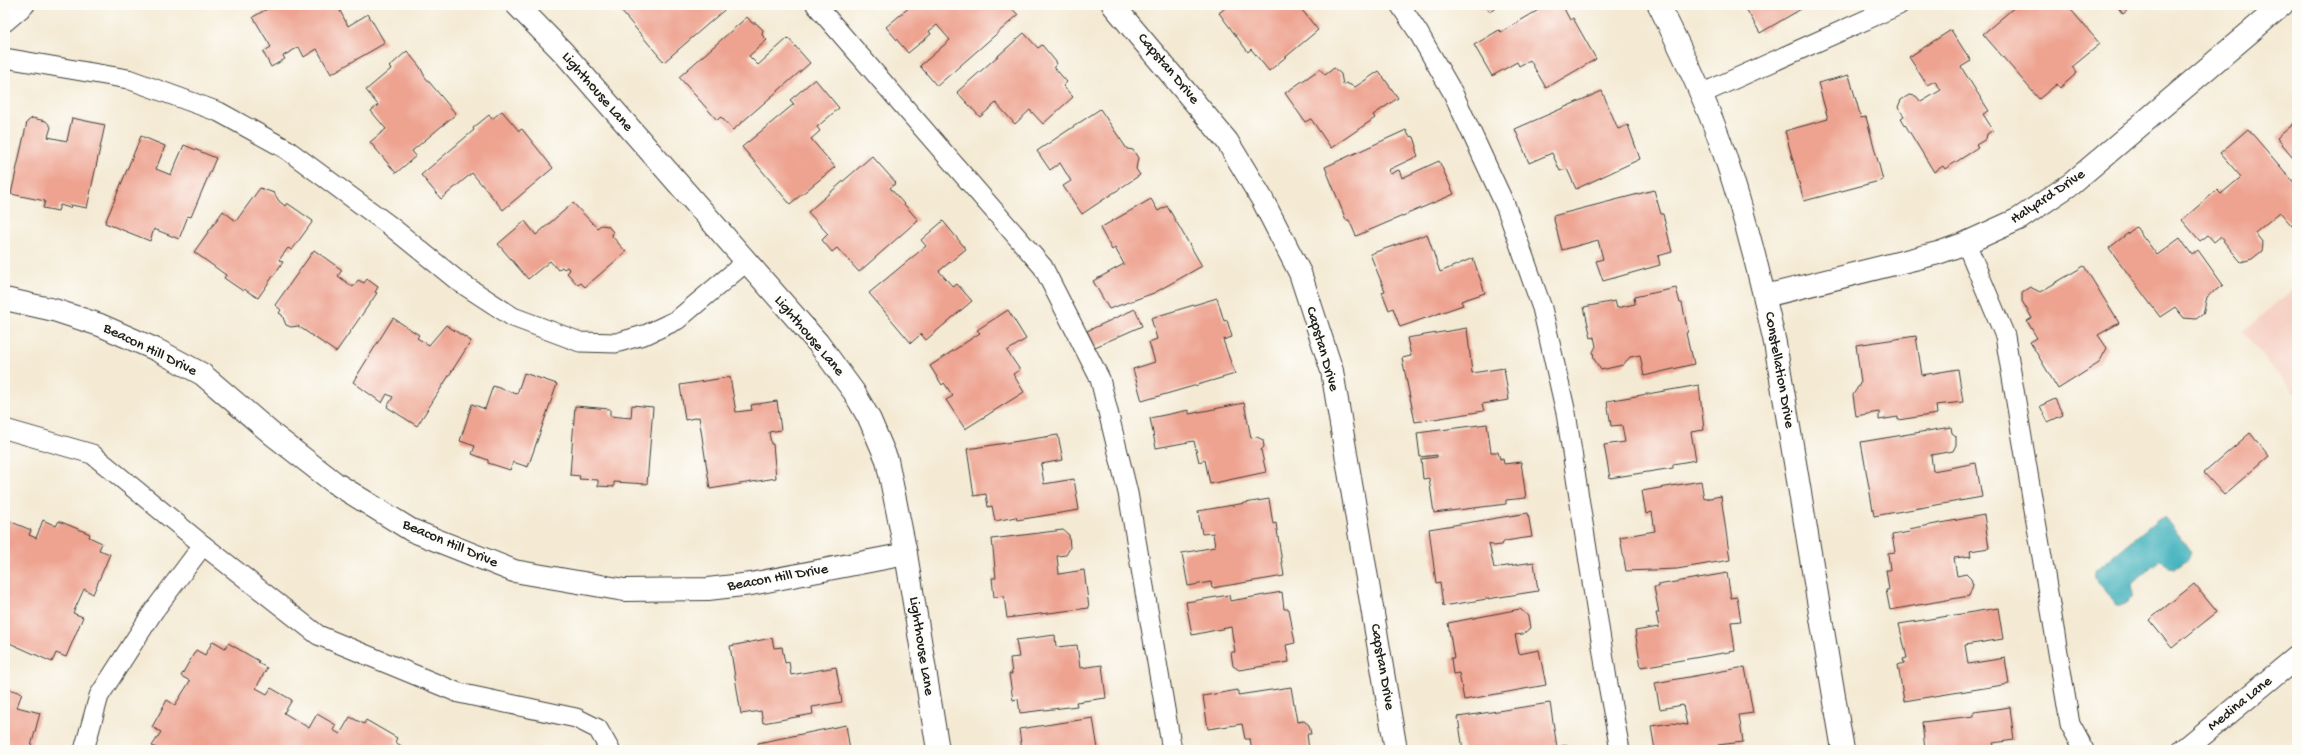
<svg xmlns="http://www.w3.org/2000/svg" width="2302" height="755" font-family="'Gochi Hand',sans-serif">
<rect width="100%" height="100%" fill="#fdfcf7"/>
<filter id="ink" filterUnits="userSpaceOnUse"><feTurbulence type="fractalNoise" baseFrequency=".025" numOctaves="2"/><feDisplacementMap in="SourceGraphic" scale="8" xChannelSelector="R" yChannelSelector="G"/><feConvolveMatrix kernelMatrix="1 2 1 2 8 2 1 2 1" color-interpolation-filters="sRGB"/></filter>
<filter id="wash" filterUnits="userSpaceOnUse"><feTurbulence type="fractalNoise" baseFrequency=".012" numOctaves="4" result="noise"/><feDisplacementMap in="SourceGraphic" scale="16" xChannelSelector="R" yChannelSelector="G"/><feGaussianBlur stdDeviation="0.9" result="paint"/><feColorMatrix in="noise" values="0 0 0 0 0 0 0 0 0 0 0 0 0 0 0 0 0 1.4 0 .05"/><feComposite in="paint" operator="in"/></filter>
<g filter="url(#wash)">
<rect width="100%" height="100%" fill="#f4ead4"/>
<polygon fill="#f6d1c5" points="2297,285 2297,396 2242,332"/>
<polygon fill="#41b1bc" stroke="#2e666c" points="2165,518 2191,552 2189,558 2175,569 2168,568 2160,559 2132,584 2133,597 2123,605 2116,605 2095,578 2095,571 2158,519"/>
<g id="blocks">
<g fill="#eea390">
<polygon points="274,5 337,5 348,26 368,14 385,43 331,74 317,49 304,57 299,47 283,56 285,59 271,67 263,52 271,47 253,17"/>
<polygon points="616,5 730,5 664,62"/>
<polygon points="912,5 1009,5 1018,15 937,86 920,66 950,40 937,25 929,31 931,34 908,53 886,27"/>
<polygon points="1229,5 1298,5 1318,30 1269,71 1251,49 1248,52 1219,13"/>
<polygon points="1483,5 1499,5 1490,11"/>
<polygon points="1547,5 1562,5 1570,20 1573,18 1596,59 1546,88 1530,60 1519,66 1517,62 1492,76 1474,45 1499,30 1501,32"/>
<polygon points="1744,5 1808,5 1760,33"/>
<polygon points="2017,5 2067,5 2100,44 2072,67 2077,73 2060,88 2057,84 2039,99 1983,34"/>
<polygon points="2116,5 2134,5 2123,14"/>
<polygon points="747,17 752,23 756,23 763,30 762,35 767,40 749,56 758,65 788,38 810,63 733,130 721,117 717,120 679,77"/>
<polygon points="1951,30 1971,61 1961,67 1989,111 1983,114 1993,130 1987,134 1986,139 1976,145 1978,148 1945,169 1943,166 1934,172 1901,118 1904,116 1898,107 1901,100 1909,95 1916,96 1921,102 1941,90 1935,81 1927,85 1909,57"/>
<polygon points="1024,33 1038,48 1042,45 1057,63 1054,67 1067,82 1063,86 1073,97 1043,124 1030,110 1015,124 996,103 980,117 957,92"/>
<polygon points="407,51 420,67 425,77 456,114 412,151 416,156 396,173 370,142 386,129 371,111 378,105 366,90 391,69 389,67"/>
<polygon points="1334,68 1341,74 1343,85 1346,83 1355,87 1379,71 1398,98 1373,115 1375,118 1331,148 1311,119 1305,122 1285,93 1320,69 1325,75"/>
<polygon points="1849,75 1861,118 1866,117 1883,180 1804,201 1785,131 1828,119 1818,83"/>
<polygon points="815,79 839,108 817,127 820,131 811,139 835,167 790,204 742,147 794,104 790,100"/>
<polygon points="1602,91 1618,129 1628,125 1640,159 1576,189 1567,169 1560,171 1552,153 1529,163 1515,129"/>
<polygon points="1100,109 1127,149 1133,150 1138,158 1136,169 1140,175 1082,214 1063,186 1071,181 1060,163 1050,170 1037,151"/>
<polygon points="502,111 519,131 522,129 553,168 503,210 472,173 441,199 421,175 474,130 473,128 489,115 492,119"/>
<polygon points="32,118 46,121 51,127 48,137 67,141 72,118 105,125 87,208 71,205 70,208 60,205 58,211 43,208 45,201 11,194 27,122"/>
<polygon points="2297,121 2297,162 2277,138"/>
<polygon points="2248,129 2297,186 2297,222 2292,226 2280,212 2255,233 2263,243 2262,251 2252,259 2241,262 2220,237 2214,242 2208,235 2200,241 2182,220 2217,190 2221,194 2241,177 2220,153"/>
<polygon points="1406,130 1409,136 1414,137 1417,146 1416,151 1418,156 1388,170 1390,174 1399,170 1402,178 1439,161 1454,194 1356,236 1349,220 1346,220 1325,167"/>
<polygon points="141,136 165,146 156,169 171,175 184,145 216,158 191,217 188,216 179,239 154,229 150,241 105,223"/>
<polygon points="872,156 896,183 890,188 918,220 859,272 837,248 832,252 822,240 828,234 808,212"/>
<polygon points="260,188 274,193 279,201 285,206 287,203 313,221 292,250 288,248 279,260 283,262 258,298 244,289 243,291 224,278 226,275 194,252 223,211 236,221"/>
<polygon points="1654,190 1661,214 1663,214 1672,252 1658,256 1660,265 1603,281 1596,261 1603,259 1598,240 1562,250 1553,216"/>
<polygon points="1151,199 1158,211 1167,206 1202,266 1154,293 1109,309 1093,281 1124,264 1115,248 1112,250 1100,228"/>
<polygon points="573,203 597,228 601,225 608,226 613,232 612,236 626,252 585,287 581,283 578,285 567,273 570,270 567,267 564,269 562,267 558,270 550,261 528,279 498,244 525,221 536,235"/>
<polygon points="943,221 966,249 939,271 953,287 957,284 972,301 926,340 921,334 911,343 869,293 926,246 921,240"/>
<polygon points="2136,227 2157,255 2180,238 2192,255 2198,250 2223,285 2207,297 2203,314 2196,319 2184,318 2175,307 2160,317 2109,248"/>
<polygon points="1427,234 1440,272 1473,258 1485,293 1461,301 1463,305 1400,327 1393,308 1389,310 1382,292 1385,291 1370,254"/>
<polygon points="314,250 342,270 338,276 353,287 358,280 364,283 367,279 378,287 375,292 377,293 336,352 298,326 291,327 286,325 282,315 279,313 281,310 275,305"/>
<polygon points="2084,266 2119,323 2098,335 2107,348 2099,363 2058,389 2030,342 2037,338 2027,321 2032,318 2022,301 2022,292 2030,287 2040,292"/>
<polygon points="1676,288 1680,303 1682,303 1688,332 1686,333 1690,351 1691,351 1694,364 1644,376 1640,355 1630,357 1623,365 1601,370 1594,359 1593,352 1596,346 1594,337 1591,338 1584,307 1615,301 1617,308 1635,304 1634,297"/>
<polygon points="1217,298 1224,321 1227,320 1232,337 1223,340 1235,374 1142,401 1133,369 1155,362 1149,342 1157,339 1151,318"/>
<polygon points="1135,309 1142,326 1095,347 1087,331"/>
<polygon points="1008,310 1026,339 1007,351 1020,370 1013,374 1024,392 965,429 946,400 953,396 944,383 942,385 930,366 980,333 977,330"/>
<polygon points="393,318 419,335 417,338 429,345 446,325 471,341 417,426 387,407 393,397 387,394 382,403 353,382"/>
<polygon points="1467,328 1472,373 1504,368 1509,400 1482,404 1484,411 1415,422 1402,358 1411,356 1407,338"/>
<polygon points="1916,336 1922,375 1958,369 1963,402 1936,405 1937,414 1898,420 1898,417 1879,420 1879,412 1856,416 1853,395 1861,382 1856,345"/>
<polygon points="524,373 557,384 528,467 513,462 510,470 488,463 488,460 472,454 475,446 460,441 472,404 485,409 493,386 517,394"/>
<polygon points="730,377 736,412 752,410 751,405 777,401 781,430 769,432 771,444 773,444 776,478 710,489 699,417 685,420 680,385"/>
<polygon points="1699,385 1704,430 1691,432 1696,460 1673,464 1673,468 1610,478 1604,445 1625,442 1622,425 1611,426 1607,401"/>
<polygon points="2055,399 2063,415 2048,422 2040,406"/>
<polygon points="1244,403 1251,438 1257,437 1263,440 1264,447 1261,450 1266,472 1210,484 1205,460 1199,462 1194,441 1156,448 1150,418 1189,410 1189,414"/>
<polygon points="632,405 653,407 647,484 614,482 614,487 598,486 598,480 579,479 580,476 570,475 575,406 610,409 610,416 631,418"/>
<polygon points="1487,424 1491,452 1498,452 1500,459 1503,458 1504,464 1521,462 1526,498 1506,500 1506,504 1434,513 1429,478 1423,479 1421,459 1437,457 1437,455 1420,457 1417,433"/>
<polygon points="1951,427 1952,433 1956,436 1956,445 1953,451 1931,455 1933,471 1976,463 1982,497 1874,516 1861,442"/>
<polygon points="2250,433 2269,456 2224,495 2204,473"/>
<polygon points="1058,435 1063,460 1041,464 1044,484 1074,479 1079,510 1017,520 1016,517 995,521 992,506 988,507 986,494 974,496 967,449"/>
<polygon points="1701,481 1704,499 1721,496 1730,560 1677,569 1626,571 1620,537 1655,531 1652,512 1646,514 1642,491"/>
<polygon points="1269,499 1273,524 1276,523 1284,576 1212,588 1211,582 1188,586 1182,553 1215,547 1213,533 1202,534 1198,511"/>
<polygon points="1528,513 1532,537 1505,541 1501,545 1494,546 1489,543 1494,568 1534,562 1538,591 1443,606 1440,582 1436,583 1429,529"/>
<polygon points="1984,515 1989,548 1970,551 1971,556 1954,558 1957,576 1966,574 1971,579 1973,585 1969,596 1890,610 1886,590 1889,590 1886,570 1890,570 1888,553 1895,552 1892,535 1910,532 1909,529"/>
<polygon points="43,520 56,526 59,521 90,534 89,537 102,543 99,550 110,554 93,594 84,589 73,613 83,617 66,657 56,653 52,662 5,641 5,530 9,521 31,530 29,535 36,538"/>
<polygon points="1063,530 1069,535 1070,548 1066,555 1057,556 1059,574 1084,570 1089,608 1007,618 1004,596 994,597 992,578 996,578 992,539"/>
<polygon points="1727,573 1731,598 1737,597 1741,621 1731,622 1735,651 1641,667 1635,631 1659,627 1656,613 1659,613 1654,587 1658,587 1658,585"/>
<polygon points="2194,584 2217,612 2172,648 2149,620"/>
<polygon points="1282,592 1284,609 1289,609 1295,643 1286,645 1289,662 1239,670 1233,666 1231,652 1235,652 1231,627 1192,635 1186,602 1229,595 1230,601"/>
<polygon points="1998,608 2003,639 1965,645 1968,664 2005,658 2009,684 1904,701 1898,665 1904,663 1903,659 1907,658 1899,624"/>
<polygon points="1520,609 1528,616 1530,628 1523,634 1515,635 1519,654 1539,650 1546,685 1464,700 1459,673 1453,674 1451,658 1454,658 1448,623"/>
<polygon points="1055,635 1056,647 1077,645 1080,668 1102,665 1106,698 1076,702 1077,706 1020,713 1018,699 1013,700 1009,674 1012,674 1010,658 1019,657 1016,640"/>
<polygon points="772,638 774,648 782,647 785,663 789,662 791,675 836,667 842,702 812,707 813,714 763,723 761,711 741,714 730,646"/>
<polygon points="213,641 225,648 228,643 259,661 258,663 267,668 256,688 267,694 271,688 292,700 284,713 309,728 317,714 336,725 333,730 340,734 350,717 364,724 366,720 397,738 395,742 408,750 160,750 152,746 161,732 152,727 167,700 175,705 190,681 181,676 196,650 205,655"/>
<polygon points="1745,667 1753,713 1739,715 1743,742 1718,745 1719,750 1655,750 1651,726 1672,723 1687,725 1683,705 1660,709 1655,683"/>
<polygon points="1291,687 1297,722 1304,721 1309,725 1311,734 1307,734 1309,750 1252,750 1250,739 1245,739 1242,724 1208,729 1203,696 1238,690 1238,695"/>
<polygon points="5,688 22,693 17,707 40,713 30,750 5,750"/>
<polygon points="1550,703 1557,747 1567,745 1567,750 1463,750 1458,717"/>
<polygon points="2010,707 2014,740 1993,743 1996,750 1925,750 1922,722 1974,716 1974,712"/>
<polygon points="1093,718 1098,749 1022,750 1019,729"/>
<polygon points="846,725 850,750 759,750 758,743"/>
</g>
</g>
</g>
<g filter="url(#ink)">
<use href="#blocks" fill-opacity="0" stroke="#3c3b38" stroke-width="1"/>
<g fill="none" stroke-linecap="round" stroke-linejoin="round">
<defs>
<g id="service">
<polyline points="816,5 1043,267 1100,379 1128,493 1172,750"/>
<polyline points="1400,5 1418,32 1453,93 1506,207 1542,308 1566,413 1607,679 1620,750"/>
<polyline points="5,22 25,5"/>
<polyline points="5,58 128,79 219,112 286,149 389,225 458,281 513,317 580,342 616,343 647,334 677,320 746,262"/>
<polyline points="1701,94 1899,5"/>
<polyline points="1966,243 2005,336 2070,724 2084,750"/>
<polyline points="5,429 92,454 203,545 318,635 459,693 576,718 598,729 610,750"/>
<polyline points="84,750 99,696 153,612 203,545"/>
</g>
<g id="minor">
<polyline points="517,5 563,52 818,343 854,392 870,420 887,460 906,554 938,750"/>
<polyline points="1113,5 1227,141 1262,199 1300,273 1332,371 1396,750"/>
<path d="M1659 5C1681 49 1703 94 1720 141 1743 207 1760 275 1775 343L1843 750"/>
<polyline points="1765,296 1938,253 1966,243 2019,219 2071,184 2282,5"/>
<polyline points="5,299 54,310 100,325 157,350 202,374 272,434 335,483 411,530 514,571 624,590 708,589 751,584 906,554"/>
<polyline points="2184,750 2297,657"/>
</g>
</defs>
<use href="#service" stroke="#3c3b38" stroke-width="21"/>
<use href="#minor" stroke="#3c3b38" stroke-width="24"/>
<use href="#service" stroke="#fff" stroke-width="19"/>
<use href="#minor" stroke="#fff" stroke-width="22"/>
</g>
</g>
<g text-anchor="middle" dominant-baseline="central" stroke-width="4" stroke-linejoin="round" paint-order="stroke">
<g font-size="15" fill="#1c1c1c" stroke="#fdfcf7">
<text transform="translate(1168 69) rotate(50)">Capstan Drive</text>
<text transform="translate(597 92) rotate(49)">Lighthouse Lane</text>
<text transform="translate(2048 197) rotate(-34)">Halyard Drive</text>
<text transform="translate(809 336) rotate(50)">Lighthouse Lane</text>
<text transform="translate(1322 349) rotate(74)">Capstan Drive</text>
<text transform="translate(150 350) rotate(26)">Beacon Hill Drive</text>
<text transform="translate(1779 370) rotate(80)">Constellation Drive</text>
<text transform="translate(450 544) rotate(23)">Beacon Hill Drive</text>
<text transform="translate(778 578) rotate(-10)">Beacon Hill Drive</text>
<text transform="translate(921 646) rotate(81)">Lighthouse Lane</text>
<text transform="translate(1382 667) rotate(80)">Capstan Drive</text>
<text transform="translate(2240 704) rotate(-39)">Medina Lane</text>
</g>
</g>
<rect width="2302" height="755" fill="none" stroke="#fdfcf7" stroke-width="20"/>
</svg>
